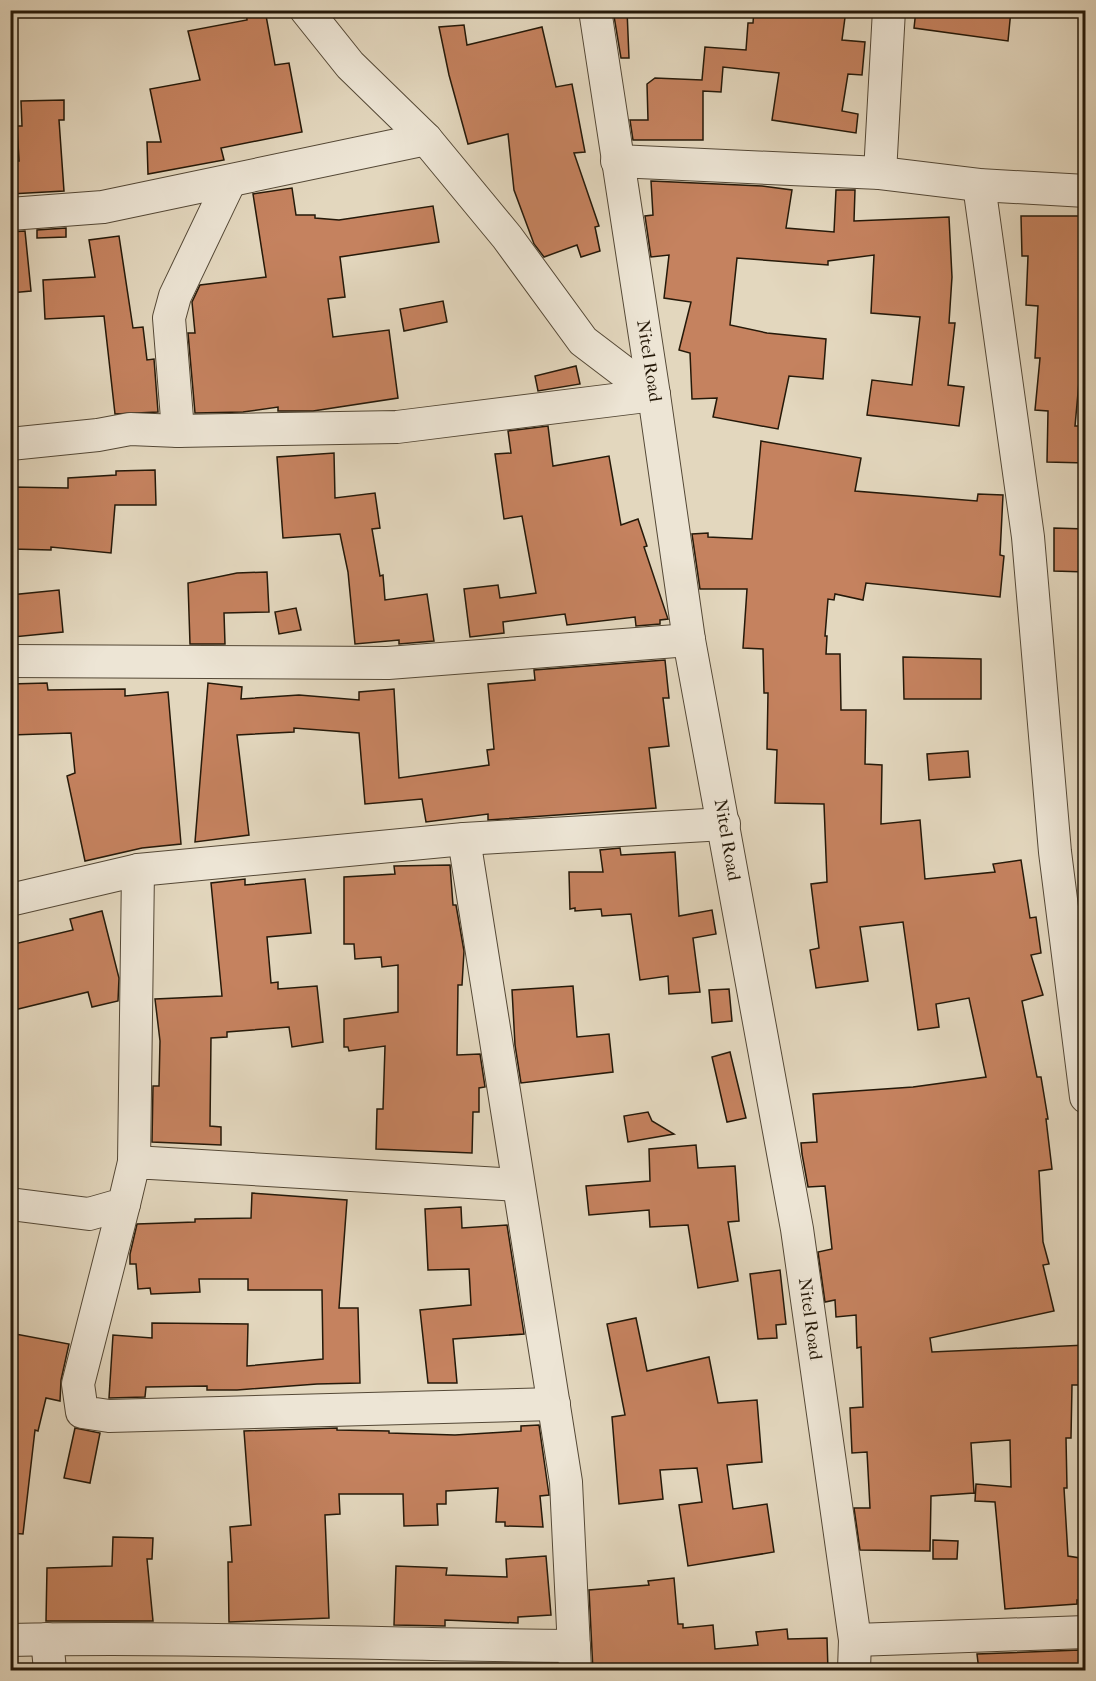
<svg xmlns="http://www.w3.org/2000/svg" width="1096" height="1681" font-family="'IM FELL French Canon',serif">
<rect width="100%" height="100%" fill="#e3d7be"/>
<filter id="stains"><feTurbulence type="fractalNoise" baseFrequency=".00333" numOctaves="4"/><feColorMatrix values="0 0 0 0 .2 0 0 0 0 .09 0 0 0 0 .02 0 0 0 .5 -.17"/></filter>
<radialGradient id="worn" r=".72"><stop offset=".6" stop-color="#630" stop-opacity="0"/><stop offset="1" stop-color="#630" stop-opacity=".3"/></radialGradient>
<g fill="#c5825f" stroke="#251909" stroke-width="1.5">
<polygon points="246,10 265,10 275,65 289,63 302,132 221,148 224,160 148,174 147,142 161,142 150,89 200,80 188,31 247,20"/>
<polygon points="613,10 627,10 629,58 621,58"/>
<polygon points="754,10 846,10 842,40 865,42 862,75 848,74 842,111 858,114 856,133 772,120 779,73 723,67 721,92 703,91 703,140 633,140 630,120 648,120 647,84 655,78 702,80 705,47 746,50 748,23 753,23"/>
<polygon points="916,10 1011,10 1008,41 914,28"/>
<polygon points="464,25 467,45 542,27 556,87 572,84 585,152 574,153 599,226 595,227 600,251 581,257 577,245 544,257 534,244 514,190 508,134 468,144 449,75 439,27"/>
<polygon points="64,100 64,120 59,120 64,191 10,194 10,161 19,161 17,126 22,126 21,101"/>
<polygon points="651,181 762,186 792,190 786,228 834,232 836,190 855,190 854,221 949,217 952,277 949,323 955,323 948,385 964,387 959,426 867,415 872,380 912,385 920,317 871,313 874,255 828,261 828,265 737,258 730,325 767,333 826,339 823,379 789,376 778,429 713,417 717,398 692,399 690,353 679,350 691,302 664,298 669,255 651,257 645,216 653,215"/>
<polygon points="292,188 296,215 315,215 315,218 339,220 433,206 439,242 340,257 345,297 328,299 333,337 389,330 398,398 313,411 278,411 278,407 243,412 195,413 188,333 195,333 192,302 200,285 266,277 253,194"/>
<polygon points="1021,216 1086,216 1086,361 1081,360 1075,426 1086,426 1086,463 1047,462 1048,411 1035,410 1040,358 1035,358 1038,306 1026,305 1028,256 1022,256"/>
<polygon points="66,228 66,237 37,238 37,230"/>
<polygon points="25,231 31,291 10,293 10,232"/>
<polygon points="119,236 133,328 143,327 147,360 154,359 158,412 115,414 104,316 45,319 43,280 95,277 89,240"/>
<polygon points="443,301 447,322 404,331 400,309"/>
<polygon points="576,366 580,384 538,391 535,376"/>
<polygon points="548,426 553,466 609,456 621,525 638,519 647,546 644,547 668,619 660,620 660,624 636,626 635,617 567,625 565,614 503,622 504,633 470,637 464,589 498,585 500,598 536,593 522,516 504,519 495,454 511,453 508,431"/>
<polygon points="761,441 861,458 855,491 977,501 978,494 1003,495 1000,555 1004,556 1000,597 866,583 863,600 835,594 834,600 828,599 825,636 827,636 826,654 840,654 841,710 866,710 865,764 882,765 881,824 920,820 925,879 995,872 993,864 1021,860 1030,918 1036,917 1041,953 1031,955 1043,995 1022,1001 1037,1077 1041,1077 1048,1119 1046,1119 1052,1169 1039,1171 1043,1242 1049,1264 1043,1265 1054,1311 930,1338 932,1352 1086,1345 1086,1385 1072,1385 1071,1438 1066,1438 1067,1488 1064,1488 1068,1556 1080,1558 1083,1600 1077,1600 1077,1604 1005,1609 995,1502 975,1501 976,1484 1011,1487 1010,1440 971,1443 974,1493 931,1496 930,1551 860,1550 854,1508 870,1508 867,1452 852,1453 850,1408 863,1407 861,1347 857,1348 856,1315 836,1317 835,1300 825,1302 818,1252 832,1249 825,1186 808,1187 802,1154 801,1143 817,1142 813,1094 913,1087 986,1077 969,998 936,1004 939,1027 918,1030 903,922 860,927 868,981 816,988 810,950 819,948 811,884 827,882 824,804 775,803 777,750 767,749 768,693 764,693 763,649 743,648 747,589 700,589 692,534 708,533 708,537 752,539"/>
<polygon points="334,453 335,498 375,493 380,528 372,529 380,576 383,575 385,600 427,594 434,641 399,644 399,640 355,644 348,572 340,534 283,538 277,457"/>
<polygon points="155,470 156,505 115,505 111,553 51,547 51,550 12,549 13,487 68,488 68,478 116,475 116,471"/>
<polygon points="1054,528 1086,529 1086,572 1054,571"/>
<polygon points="267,572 269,612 224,613 225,644 190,644 188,583 237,573"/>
<polygon points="59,590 63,632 13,637 10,595"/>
<polygon points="296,608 301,630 279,634 275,612"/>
<polygon points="903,657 981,659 981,699 904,699"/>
<polygon points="665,660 669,698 663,698 669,746 649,748 656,808 488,820 488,814 426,822 422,799 365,804 359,733 294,728 294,732 237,735 249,835 195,842 208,683 242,687 241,699 299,695 359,700 359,692 394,689 399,778 489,765 487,750 494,749 488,684 535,680 534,670"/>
<polygon points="47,683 48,690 125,689 125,696 168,692 181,844 142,848 85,861 67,776 75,773 71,733 11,735 10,684"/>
<polygon points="968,751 970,777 929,780 927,754"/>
<polygon points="620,848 621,855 675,852 679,916 712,910 716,934 693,938 700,992 669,994 668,976 640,980 631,914 602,916 601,909 575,911 575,908 570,909 569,872 603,872 600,850"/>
<polygon points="450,865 453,905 456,905 464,951 462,985 458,985 457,1055 480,1054 485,1087 479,1088 479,1112 473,1112 472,1153 376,1149 377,1109 383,1109 385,1046 349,1051 348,1047 344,1047 344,1019 398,1012 398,965 382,967 381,957 355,959 354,944 344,944 344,877 395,874 394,866"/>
<polygon points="245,879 245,885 305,879 311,933 267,937 271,983 278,982 278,989 317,986 323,1042 292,1047 289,1027 227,1032 227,1037 211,1038 210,1126 221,1127 221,1145 152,1142 153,1086 159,1086 160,1041 155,999 222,996 211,883"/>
<polygon points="102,911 119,978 118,1001 92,1007 88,992 10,1011 10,945 73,930 70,919"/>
<polygon points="573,986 577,1037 609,1034 613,1072 521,1083 515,1045 512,990"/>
<polygon points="729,989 732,1021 712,1023 709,990"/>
<polygon points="730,1052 746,1118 727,1122 712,1057"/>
<polygon points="648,1112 652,1121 674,1134 628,1142 624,1116"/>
<polygon points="696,1145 698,1168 735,1166 739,1221 728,1222 738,1281 698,1288 688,1225 650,1227 649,1210 589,1215 586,1186 650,1181 649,1149"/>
<polygon points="252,1193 347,1200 339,1308 358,1308 360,1383 317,1384 237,1390 207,1390 207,1386 146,1387 145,1397 109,1398 113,1335 152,1338 152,1323 248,1324 247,1366 323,1359 322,1290 248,1290 248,1279 199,1279 200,1292 151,1294 150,1288 138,1289 136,1264 130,1264 130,1254 137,1224 195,1222 195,1219 251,1218"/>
<polygon points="461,1207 462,1228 507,1225 524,1334 453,1339 457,1383 428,1383 420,1310 471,1305 469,1269 428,1270 425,1209"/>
<polygon points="780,1270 786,1324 776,1325 777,1338 758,1339 750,1274"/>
<polygon points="636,1318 647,1371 709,1357 718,1403 757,1400 762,1462 727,1465 733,1509 767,1504 774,1552 688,1566 679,1505 702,1502 697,1468 660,1470 663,1499 619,1504 612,1417 625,1415 607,1324"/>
<polygon points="10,1333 69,1344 61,1380 60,1401 46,1398 38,1431 35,1430 23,1534 10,1533"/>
<polygon points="539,1425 549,1495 540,1496 543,1527 505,1526 505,1522 496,1522 498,1488 446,1491 446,1504 437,1504 438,1525 404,1526 403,1494 339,1494 340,1514 325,1515 329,1618 229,1622 228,1562 232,1562 230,1527 251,1525 244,1431 337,1428 337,1430 389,1431 389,1433 455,1435 521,1431 521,1426"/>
<polygon points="75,1428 100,1433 90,1483 64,1478"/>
<polygon points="113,1537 153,1538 152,1559 147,1559 153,1621 46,1621 47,1568 112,1566"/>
<polygon points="933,1540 958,1541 957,1559 933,1559"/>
<polygon points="546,1556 551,1615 518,1617 518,1623 445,1620 445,1626 394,1625 396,1566 447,1568 446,1575 507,1577 506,1559"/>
<polygon points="674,1578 678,1624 683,1624 683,1628 713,1625 715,1649 758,1645 756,1632 787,1629 788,1639 827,1638 828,1671 593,1671 589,1590 649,1585 648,1581"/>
<polygon points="1080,1650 1080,1671 979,1671 977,1654"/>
</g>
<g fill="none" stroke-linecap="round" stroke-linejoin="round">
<defs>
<g id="minor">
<polyline points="306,10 350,65 426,139 507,237 583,341 654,395"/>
<polyline points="595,10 654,395 689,640 797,1229 855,1640 854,1670"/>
<polyline points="617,161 880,173 979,185 1086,191"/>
<polyline points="880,173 889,10"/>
<polyline points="979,185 1028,537 1055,852 1086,1097"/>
<polyline points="10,214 103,207 426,139"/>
<polyline points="178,431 169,318 175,296 230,181"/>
<polyline points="10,444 98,435 130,429 178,431 397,427 654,395"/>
<polyline points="10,661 388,663 689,640"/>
<polyline points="464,839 566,1482 575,1670"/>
<polyline points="10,900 138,870 464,839 724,824"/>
<polyline points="134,1162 138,870"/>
<polyline points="10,1204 89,1214 124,1204 134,1162 517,1185"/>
<polyline points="124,1204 78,1384 82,1412 109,1416 554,1404"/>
<polyline points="47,1639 50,1670"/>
<path d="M10 1640C198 1636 386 1645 574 1646"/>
<polyline points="855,1640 1086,1632"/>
</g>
</defs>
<use href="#minor" stroke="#544836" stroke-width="34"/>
<use href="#minor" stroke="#ede5d5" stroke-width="32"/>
</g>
<g text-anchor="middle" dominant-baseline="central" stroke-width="4.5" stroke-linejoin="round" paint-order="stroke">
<g font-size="18" fill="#251909" stroke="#ede5d5">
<text transform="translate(649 361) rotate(81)">Nitel Road</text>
<text transform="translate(727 840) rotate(80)">Nitel Road</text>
<text transform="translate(810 1319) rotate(82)">Nitel Road</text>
</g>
</g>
<rect width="1096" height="1681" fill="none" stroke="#e3d7be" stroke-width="36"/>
<rect x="12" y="12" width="1072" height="1657" fill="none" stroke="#251909" stroke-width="3"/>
<rect x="18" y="18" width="1060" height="1645" fill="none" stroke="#251909" stroke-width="1.5"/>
<rect width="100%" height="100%" filter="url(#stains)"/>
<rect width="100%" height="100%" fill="url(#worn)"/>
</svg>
